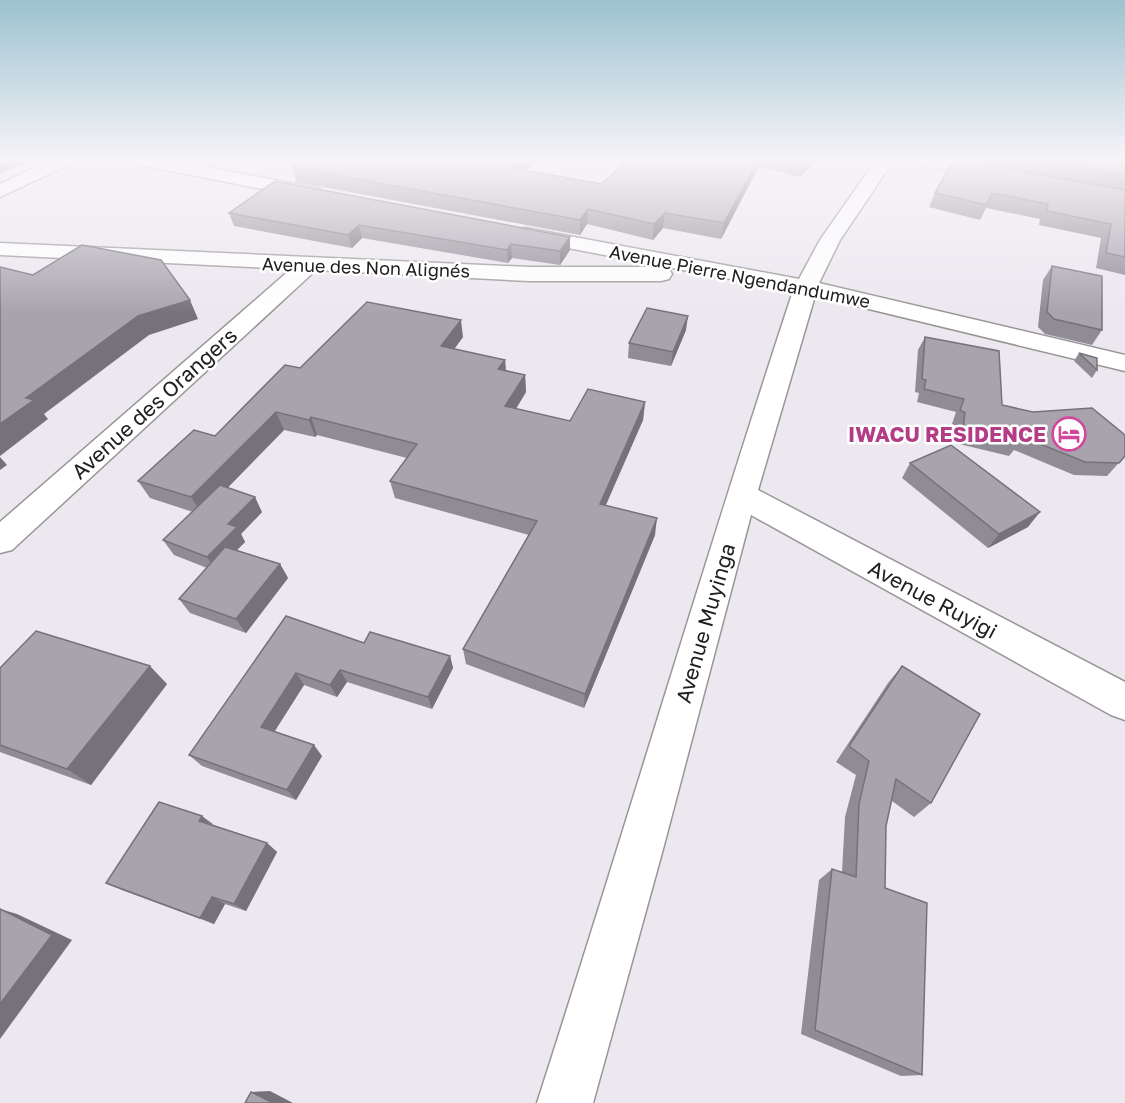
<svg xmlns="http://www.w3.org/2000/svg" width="1125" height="1103" font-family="'Golos Text',sans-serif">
<rect width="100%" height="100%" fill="#ede7ef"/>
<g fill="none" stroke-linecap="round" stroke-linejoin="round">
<defs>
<g id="minor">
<polygon points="50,160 73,160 70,164 0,197 0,184"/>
<polygon points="132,160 168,160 313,187 320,189 322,193 320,197 313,199 141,165 135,164"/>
<path d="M876 160H894L840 240 819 283 1125 355V371L815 296 758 490 1125 682V720L1111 715 751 515 663 849 593 1103H537C624 833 704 561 793 291L526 240 519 238 516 234 519 230 526 228 799 279 820 240Z"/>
<polygon points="912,160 948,160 999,170 1002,174 999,178 993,179 921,165 915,164"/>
<polygon points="0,243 529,267 661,267 669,269 672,274 669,279 661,281 529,281 316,270 12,550 0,553 0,522 291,269 0,255"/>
</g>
</defs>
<use href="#minor" stroke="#979797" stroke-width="3"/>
<use href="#minor" fill="#fff" fill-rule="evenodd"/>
</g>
<g fill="#908c95">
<polygon points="277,160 538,160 525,171 602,184 692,162 694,160 817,160 800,177 759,167 759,166 721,239 663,228 653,240 587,224 580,235 296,182 292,167 298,163"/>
<polygon points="953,160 1125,160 1125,275 1096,268 1101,238 1039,225 1040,219 986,208 980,220 929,207 935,193"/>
<polygon points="229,213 570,237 570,250 560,265 512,258 508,263 362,238 352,248 234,226"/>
<polygon points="1052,266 1102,330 1092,345 1045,334 1038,327 1043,280"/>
<polygon points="686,330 671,366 628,358 629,343"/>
<polygon points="463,337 454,349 505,360 506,370 525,375 526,392 516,409 570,421 645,402 643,420 606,505 655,535 584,708 466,664 463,649 529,535 395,498 390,481 407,458 317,435 315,437 284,430 227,488 262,512 241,534 245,542 237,550 280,564 288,578 246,633 190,613 179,599 207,568 174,555 163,540 193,512 150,498 138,481 215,436 300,368"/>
<polygon points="925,337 1002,405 1125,456 1107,476 1074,475 1014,450 1009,456 955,443 957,426 952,424 956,412 917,402 919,393 915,392 918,350"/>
<polygon points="1079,353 1097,370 1092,378 1074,361"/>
<polygon points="910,463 1028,527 988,548 902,478"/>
<polygon points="286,616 364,643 450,656 453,668 432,709 347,682 337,697 304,685 275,731 322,756 296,800 202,766 189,755"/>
<polygon points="902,666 931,803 914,817 892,801 886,826 885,888 922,1075 901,1076 801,1034 819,880 832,869 842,872 845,817 856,775 836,762 888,683"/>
<polygon points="0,668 167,684 91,785 0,752"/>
<polygon points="214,825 267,843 277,852 246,911 225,904 214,924 122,890 106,883"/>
</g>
<g fill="#767279">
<polygon points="0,160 31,160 0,174"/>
<polygon points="520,160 538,160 511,183 511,168"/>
<polygon points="758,160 761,160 759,166 721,239 724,223"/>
<polygon points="804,160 817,160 800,177"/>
<polygon points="588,209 587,224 580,235 580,220"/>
<polygon points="665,213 663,228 653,240 654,224"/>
<polygon points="359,225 362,238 352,248 348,235"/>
<polygon points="570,237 570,250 560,265 560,251"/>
<polygon points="511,244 512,258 508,263 507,250"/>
<polygon points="190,300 198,319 149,335 44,414 48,419 0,456 0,424 26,398 138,316"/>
<polygon points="688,316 686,330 671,366 673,352"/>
<polygon points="461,320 463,337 444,363 441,346"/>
<polygon points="505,360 506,377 498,369"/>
<polygon points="525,375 526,392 507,423 505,406"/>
<polygon points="645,402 643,420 599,520 600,504"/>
<polygon points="276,412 284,430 202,514 191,497"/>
<polygon points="311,417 317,435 315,437 309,420"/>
<polygon points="0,457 7,465 0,470"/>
<polygon points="255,497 262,512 241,534 245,542 216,571 207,557 228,524"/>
<polygon points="1040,512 1028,527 988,548 999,534"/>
<polygon points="657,518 655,535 584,708 585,694"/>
<polygon points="280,564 288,578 246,633 236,619"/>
<polygon points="450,656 453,668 432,709 428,697"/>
<polygon points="150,666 167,684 91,785 67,769"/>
<polygon points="340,670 347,682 337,697 330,685"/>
<polygon points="296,673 304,685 270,738 261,727"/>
<polygon points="314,745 322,756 296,800 287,790"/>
<polygon points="202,816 214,825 199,821"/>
<polygon points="267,843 277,852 246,911 234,904"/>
<polygon points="212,897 225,904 214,924 200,918"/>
<polygon points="0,909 17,914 72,940 0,1039"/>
<polygon points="270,1091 293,1103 273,1103 251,1092"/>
</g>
<g fill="#a8a3ad" stroke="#767279" stroke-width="1.5">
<polygon points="303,160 520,160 511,168 602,184 627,160 682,160 692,162 694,160 758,160 724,223 665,213 654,224 588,209 580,220 292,167"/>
<polygon points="953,160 960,160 1125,190 1125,257 1106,253 1111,224 1047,211 1048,204 992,193 987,205 935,193"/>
<polygon points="1041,160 1125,160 1125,175"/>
<polygon points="275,181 570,237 560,251 511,244 507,250 359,225 348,235 229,213"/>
<polygon points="82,245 161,260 190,300 138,316 26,398 34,400 0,424 0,267 33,275"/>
<polygon points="1052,266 1102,276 1102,330 1054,319 1047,312"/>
<polygon points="367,302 461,320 441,346 505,360 498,369 525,375 505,406 570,421 588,389 645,402 600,504 657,518 585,694 463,649 537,521 390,481 417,444 311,417 309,420 276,412 191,497 138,481 194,430 215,436 285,365 300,368"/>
<polygon points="647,308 688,316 673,352 629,343"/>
<polygon points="925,337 999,351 1002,405 1033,412 1092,408 1125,435 1125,456 1119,463 1085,462 1018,435 1018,443 963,429 965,413 960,410 964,399 924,389 926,380 922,379"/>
<polygon points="1079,353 1097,358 1097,370"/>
<polygon points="951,445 1040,512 999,534 910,463"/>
<polygon points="220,485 255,497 228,524 237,527 207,557 163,540"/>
<polygon points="225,547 280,564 236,619 179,599"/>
<polygon points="286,616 364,643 370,632 450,656 428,697 340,670 330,685 296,673 261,727 314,745 287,790 189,755"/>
<polygon points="36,631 150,666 67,769 0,745 0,668"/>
<polygon points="902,666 980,714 931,803 896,779 886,826 885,888 927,903 922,1075 815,1030 832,869 856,877 859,804 869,761 849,746"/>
<polygon points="159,802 202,816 199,821 267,843 234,904 212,897 200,918 106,883"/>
<polygon points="0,909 52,935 0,1004"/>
<polygon points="251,1092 273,1103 245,1103"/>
</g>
<linearGradient id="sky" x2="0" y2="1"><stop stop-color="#9cc2d0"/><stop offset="0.51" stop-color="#f7f4f8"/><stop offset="1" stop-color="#f7f4f8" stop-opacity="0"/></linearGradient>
<rect width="1125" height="314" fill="url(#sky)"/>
<defs>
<symbol id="hotel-ring" viewBox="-11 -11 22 22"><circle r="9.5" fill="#fff" stroke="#d1479c" stroke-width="1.5"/><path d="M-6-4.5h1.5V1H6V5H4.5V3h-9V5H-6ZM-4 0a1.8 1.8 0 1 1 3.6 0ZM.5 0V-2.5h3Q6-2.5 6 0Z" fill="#d1479c"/></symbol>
</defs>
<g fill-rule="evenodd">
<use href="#hotel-ring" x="1050" y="415" width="38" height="38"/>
</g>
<g text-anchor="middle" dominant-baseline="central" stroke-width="5" stroke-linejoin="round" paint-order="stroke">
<g font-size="18" fill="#202020" stroke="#fff">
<text transform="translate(366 267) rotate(2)">Avenue des Non Alignés</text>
<text transform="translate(740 276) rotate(11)">Avenue Pierre Ngendandumwe</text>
</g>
<g font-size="21" fill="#202020" stroke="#fff">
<text transform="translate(154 403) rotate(-42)">Avenue des Orangers</text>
<text transform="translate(933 599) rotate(28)">Avenue Ruyigi</text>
<text transform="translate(705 623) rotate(-74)">Avenue Muyinga</text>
</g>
<g font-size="21" font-weight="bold" fill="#b23c85" stroke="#fff" text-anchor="end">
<text x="1046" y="434">IWACU RESIDENCE</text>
</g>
</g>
</svg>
